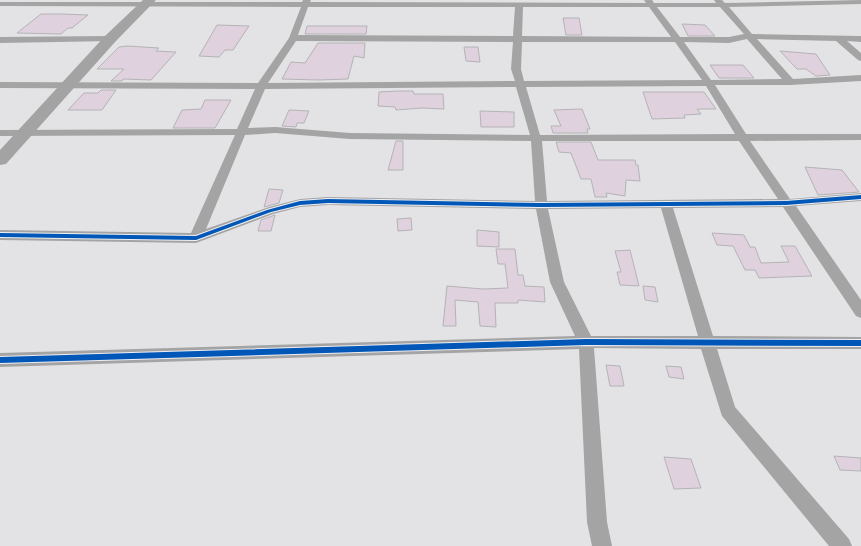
<svg xmlns="http://www.w3.org/2000/svg" width="861" height="546" font-family="Quicksand,sans-serif">
<rect width="100%" height="100%" fill="#e3e3e5"/>
<g fill="#dfd1de" stroke="#b4b3b5">
<polygon points="41,14 62,14 88,15 72,28 68,28 61,34 17,33"/>
<polygon points="563,18 579,18 582,35 566,35"/>
<polygon points="682,24 705,25 715,36 688,36"/>
<polygon points="217,25 249,26 233,50 225,50 219,57 199,56"/>
<polygon points="307,26 367,26 366,34 305,34"/>
<polygon points="318,43 365,43 364,58 354,56 348,79 318,80 282,79 291,62 305,63"/>
<polygon points="127,46 159,48 156,51 176,52 151,80 123,79 122,81 111,81 124,69 97,69 119,47"/>
<polygon points="464,47 478,47 480,62 466,61"/>
<polygon points="780,51 816,54 830,75 816,76 806,69 797,69"/>
<polygon points="710,65 743,65 754,78 719,78"/>
<polygon points="101,90 116,90 102,110 68,110 84,93 98,93"/>
<polygon points="398,91 413,91 414,94 443,94 444,109 422,108 396,110 395,107 378,106 379,92"/>
<polygon points="643,92 704,92 716,109 697,109 701,114 684,115 685,118 652,119"/>
<polygon points="205,100 231,100 215,128 173,128 182,110 201,109"/>
<polygon points="582,109 590,129 587,129 588,133 553,133 551,126 561,126 554,110"/>
<polygon points="289,110 309,111 304,123 297,123 296,127 282,126"/>
<polygon points="480,111 514,112 514,127 481,127"/>
<polygon points="396,141 403,141 403,170 388,170"/>
<polygon points="556,142 591,142 598,160 635,160 636,165 638,165 640,181 626,180 625,196 606,193 607,197 595,197 591,179 581,179 571,153 559,152"/>
<polygon points="805,167 842,170 859,192 818,195"/>
<polygon points="269,189 283,190 279,203 264,207"/>
<polygon points="275,215 271,231 258,231 261,220"/>
<polygon points="411,218 412,230 398,231 397,219"/>
<polygon points="477,230 499,232 499,247 477,246"/>
<polygon points="712,233 744,235 750,247 755,247 761,263 789,262 781,246 795,246 812,276 759,278 755,270 745,270 733,246 717,245"/>
<polygon points="496,249 515,249 518,275 523,275 525,286 544,287 545,302 518,300 518,303 495,303 496,327 480,326 478,302 455,300 456,326 443,326 447,286 483,289 508,288 505,264 498,264"/>
<polygon points="630,250 639,286 620,285 617,272 621,272 615,251"/>
<polygon points="643,286 655,287 658,302 645,300"/>
<polygon points="606,365 620,366 624,386 610,386"/>
<polygon points="666,366 681,367 684,379 669,377"/>
<polygon points="834,456 861,458 861,471 840,470"/>
<polygon points="664,457 691,459 701,488 674,489"/>
</g>
<g fill="none" stroke-linecap="round" stroke-linejoin="round">
<g fill="#a4a4a4" fill-rule="evenodd">
<path d="M303 0H311L310 2 646 3 644 0H652L654 3H716L714 0H722L725 3 861 0V4L729 7 752 34 861 36V42L847 41 861 53V61L858 60 836 41 757 39 793 79 861 75V81L790 85H715L746 134H861V140L750 141 790 199 861 193V201L796 206 861 300V318L856 316 783 207 673 208 713 336 861 337V349H717L735 407 849 539 852 546H829L722 416 701 349 594 348 607 522 612 546H592L587 522 579 349 0 367V353L575 336 550 282 536 209 328 205 300 207 273 214 196 243 0 240V230L191 233 235 135 0 136V130L237 129 255 89 0 88V82L258 83 289 38 301 7 0 6V2H302ZM308 7H515L513 36 298 35ZM523 7H649L671 37 522 36ZM657 7H720L744 34 729 37H680ZM747 39 782 79 711 80 684 42 729 43ZM296 41 513 42 511 69 515 81 268 83ZM522 42H675L702 80 524 81 521 69ZM706 86 735 134 540 135 526 87ZM516 87 530 135 350 133 275 127 248 128 265 89ZM275 133 350 139 531 141 535 201 328 197 300 199 269 207 206 229 245 135ZM542 141H739L778 199 547 201ZM661 208 698 336H591L564 282 548 209Z"/>
<polygon points="110,36 114,39 113,41 0,43 0,37"/>
</g>
<polygon fill="#a3a3a4" fill-rule="evenodd" points="143,0 156,0 115,42 6,164 0,165 0,150 105,36"/>
<defs>
<g id="cycleway">
<polygon points="861,195 861,199 786,205 541,207 328,203 300,205 271,212 196,240 0,237 0,233 196,236 267,210 300,201 328,199 541,203 786,201"/>
<polygon points="586,339 861,340 861,346 586,345 0,363 0,357"/>
</g>
</defs>
<use href="#cycleway" stroke="#efeff3" stroke-width="2"/>
<use href="#cycleway" fill="#0057b8" fill-rule="evenodd"/>
</g>
</svg>
